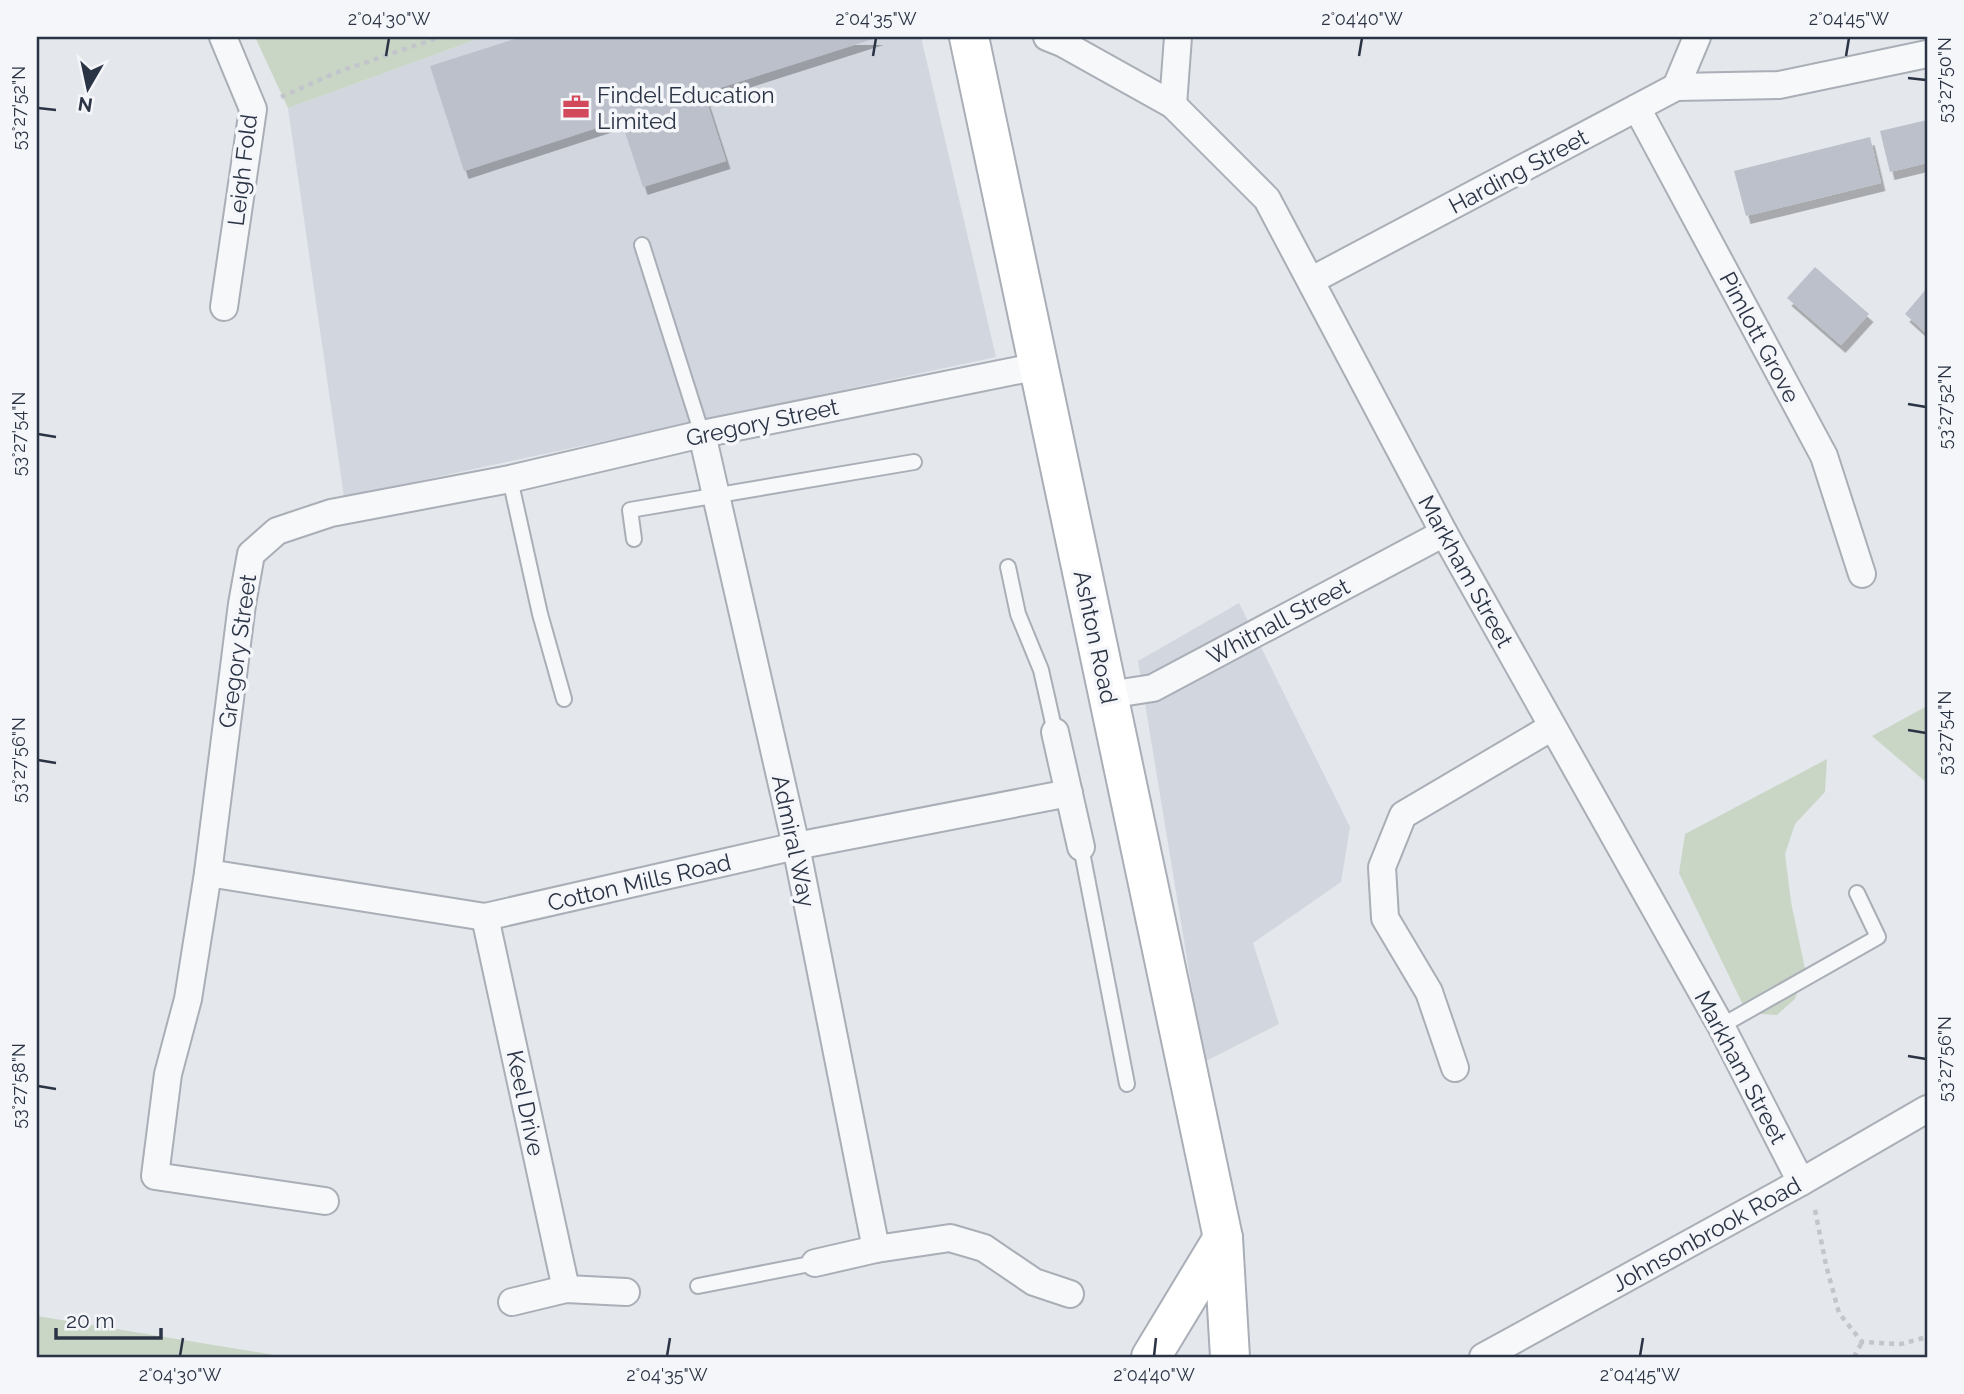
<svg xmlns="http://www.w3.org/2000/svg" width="1964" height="1394" font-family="Raleway,sans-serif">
<defs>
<filter id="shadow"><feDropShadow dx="4.5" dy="8" stdDeviation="0" flood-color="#0004"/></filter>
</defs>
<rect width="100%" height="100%" fill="#e4e7ec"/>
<g fill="#d2d6de">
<polygon points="483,37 921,37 996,357 344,497 288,108"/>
<polygon points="1239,603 1350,827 1341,882 1253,943 1279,1024 1204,1062 1138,661"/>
</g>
<g fill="#c9d6c5">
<polygon points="255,37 483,37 288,108"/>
<polygon points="1927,706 1927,783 1872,736"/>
<polygon points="1827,759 1825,792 1795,824 1785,854 1791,902 1805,969 1795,999 1777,1015 1747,1013 1679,873 1685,834"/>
<polygon points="37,1316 287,1357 37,1357"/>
</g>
<g fill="#bbc0ca" filter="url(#shadow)">
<polygon points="521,37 879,37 704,93 726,161 643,187 621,120 464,171 430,66"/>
<polygon points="1927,120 1927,163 1890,172 1880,131"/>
<polygon points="1870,137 1881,183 1746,216 1734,171"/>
<polygon points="1815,267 1869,314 1841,345 1787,298"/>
<polygon points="1927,288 1927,334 1905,314"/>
</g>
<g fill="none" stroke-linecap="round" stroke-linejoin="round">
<defs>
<g id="service">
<polyline points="642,245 702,434"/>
<polyline points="510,479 540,614 564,699"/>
<polyline points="634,539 630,510 914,462"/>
<polyline points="1008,567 1018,614 1041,670 1055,732"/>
<polyline points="1081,847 1127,1084"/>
<polyline points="1721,1026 1878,937 1857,893"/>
<polyline points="698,1286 815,1263"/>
</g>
<g id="minor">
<polyline points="223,37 253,109 224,307"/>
<polyline points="1047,37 1062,43 1173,105 1267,199 1444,533 1721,1026 1801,1182"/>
<polyline points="1676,87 1779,85 1927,54"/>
<polyline points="1173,105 1178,37"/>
<polyline points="1637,108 1824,456 1862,574"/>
<polyline points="1312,280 1676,87 1697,37"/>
<polyline points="702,434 796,846 876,1249"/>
<polyline points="1108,695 1153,688 1444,533"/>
<polyline points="1055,732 1081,847"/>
<polyline points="208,873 485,917 796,846 1069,793"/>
<polyline points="485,917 566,1289"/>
<polyline points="1455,1068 1429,992 1385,918 1382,867 1403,815 1552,727"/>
<polyline points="325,1201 155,1176 168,1074 188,999 208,873 242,604 251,554 277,531 331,513 510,479 702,434 1039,366"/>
<polyline points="815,1263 876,1249 950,1238 984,1248 1034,1282 1070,1294"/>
<polyline points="512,1302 566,1289 626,1292"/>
<polyline points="1483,1357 1801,1182 1927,1109"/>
</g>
<g id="secondary">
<polyline points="969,37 1223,1238 1230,1357"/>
<polyline points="1151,1357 1223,1238"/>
</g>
</defs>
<use href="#service" stroke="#a9aeb7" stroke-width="18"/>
<use href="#minor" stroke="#a9aeb7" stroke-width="30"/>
<use href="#secondary" stroke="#a9aeb7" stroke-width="42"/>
<g stroke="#c2c5cb" stroke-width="4.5" stroke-dasharray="5 5" stroke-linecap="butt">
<polyline points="281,97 335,73 440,37"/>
<polyline points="1815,1210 1826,1265 1839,1313 1862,1342 1901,1344 1927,1337"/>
<polyline points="1854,1357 1862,1342"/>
</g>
<use href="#service" stroke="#f7f8fa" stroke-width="14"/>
<use href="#minor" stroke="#f7f8fa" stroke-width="26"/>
<use href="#secondary" stroke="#fff" stroke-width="38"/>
</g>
<path fill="none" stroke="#2b3445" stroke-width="2.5" d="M386 56 389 38M873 56 876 38M1359 56 1362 38M1846 56 1849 38M1908 78 1926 80M38 108 56 110M1908 404 1926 407M38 434 56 437M1908 730 1926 733M38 760 56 763M1908 1056 1926 1059M38 1086 56 1089M180 1356 183 1338M667 1356 670 1338M1154 1356 1156 1338M1640 1356 1643 1338"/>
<defs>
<symbol id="office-bare" viewBox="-9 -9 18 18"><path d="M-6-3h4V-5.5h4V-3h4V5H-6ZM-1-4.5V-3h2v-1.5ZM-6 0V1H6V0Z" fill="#d1495b" stroke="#f4f6f9" stroke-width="2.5" paint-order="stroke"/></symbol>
</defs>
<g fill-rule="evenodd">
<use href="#office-bare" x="557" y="88" width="38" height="38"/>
</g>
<g text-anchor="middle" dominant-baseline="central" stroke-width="7" stroke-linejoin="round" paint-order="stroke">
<g font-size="23" fill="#2b3445" stroke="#f4f6f9" text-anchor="start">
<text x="597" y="94">Findel Education<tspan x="597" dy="26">Limited</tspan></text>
</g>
<g font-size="23" fill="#2b3445" stroke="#f4f6f9">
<text transform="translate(242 170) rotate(-83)">Leigh Fold</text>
<text transform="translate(1518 171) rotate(-28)">Harding Street</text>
<text transform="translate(1760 337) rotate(62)">Pimlott Grove</text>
<text transform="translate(762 422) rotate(-12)">Gregory Street</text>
<text transform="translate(1466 571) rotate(61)">Markham Street</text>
<text transform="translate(1278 621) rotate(-28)">Whitnall Street</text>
<text transform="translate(1096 637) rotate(78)">Ashton Road</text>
<text transform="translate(237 651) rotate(-82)">Gregory Street</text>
<text transform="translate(794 841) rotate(78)">Admiral Way</text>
<text transform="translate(639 882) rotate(-13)">Cotton Mills Road</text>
<text transform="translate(1741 1067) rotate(62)">Markham Street</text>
<text transform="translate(526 1103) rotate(78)">Keel Drive</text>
<text transform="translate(1706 1234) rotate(-29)">Johnsonbrook Road</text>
</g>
</g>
<rect width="1964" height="1394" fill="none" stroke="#f4f6f9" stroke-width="77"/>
<g transform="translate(88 88) rotate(189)" stroke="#f4f6f9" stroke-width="5" paint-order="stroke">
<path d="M0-5L12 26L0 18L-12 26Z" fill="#2b3445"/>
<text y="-10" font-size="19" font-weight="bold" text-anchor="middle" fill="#2b3445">N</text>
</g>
<path d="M56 1328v10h105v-10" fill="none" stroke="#2b3445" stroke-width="3.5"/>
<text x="66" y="1328" font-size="21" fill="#2b3445" stroke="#f4f6f9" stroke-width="5" paint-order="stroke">20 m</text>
<rect x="38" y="38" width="1888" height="1318" fill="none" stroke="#2b3445" stroke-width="2.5"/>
<g font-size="18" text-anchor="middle" fill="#2b3445">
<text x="389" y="25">2°04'30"W</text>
<text x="876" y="25">2°04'35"W</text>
<text x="1362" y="25">2°04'40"W</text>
<text x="1849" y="25">2°04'45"W</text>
<text transform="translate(1945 80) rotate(-90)" y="6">53°27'50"N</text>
<text transform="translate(19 108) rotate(-90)" y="6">53°27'52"N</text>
<text transform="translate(1945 407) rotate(-90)" y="6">53°27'52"N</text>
<text transform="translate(19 434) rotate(-90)" y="6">53°27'54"N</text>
<text transform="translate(1945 733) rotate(-90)" y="6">53°27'54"N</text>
<text transform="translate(19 760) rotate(-90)" y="6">53°27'56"N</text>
<text transform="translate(1945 1059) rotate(-90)" y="6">53°27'56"N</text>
<text transform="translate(19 1086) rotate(-90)" y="6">53°27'58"N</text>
<text x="180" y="1381">2°04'30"W</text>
<text x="667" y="1381">2°04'35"W</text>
<text x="1154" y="1381">2°04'40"W</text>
<text x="1640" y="1381">2°04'45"W</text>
</g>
</svg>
